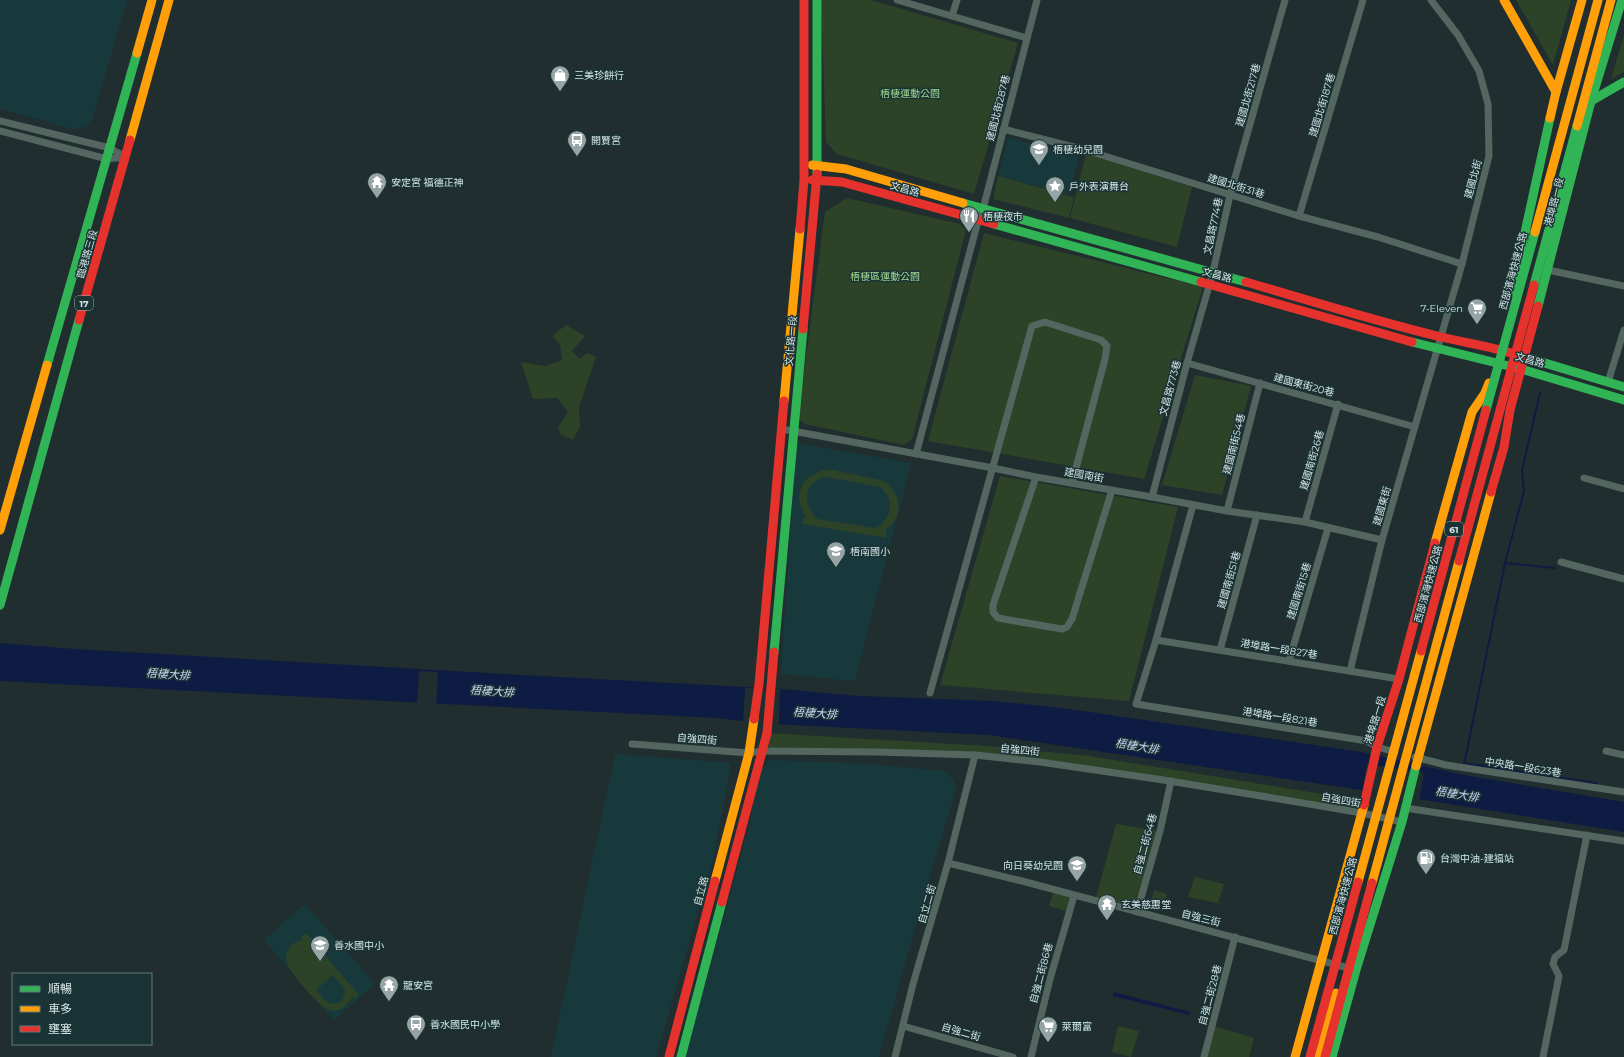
<svg xmlns="http://www.w3.org/2000/svg" width="1624" height="1057" font-family="Montserrat,'Noto Sans TC',sans-serif">
<rect width="100%" height="100%" fill="#202e2f"/>
<g fill="#18393c">
<polygon points="0,0 127,0 93,117 87,126 79,129 73,129 0,109"/>
<polygon points="1008,138 1079,156 1069,195 998,176"/>
<polygon points="796,443 911,463 855,681 781,674"/>
<polygon points="615,754 731,763 713,860 656,1057 551,1057"/>
<polygon points="771,760 867,764 945,771 954,781 956,790 932,868 879,1057 685,1057 750,822 758,773"/>
<polygon points="305,904 375,984 334,1020 264,940"/>
</g>
<g fill="#2d4328" fill-rule="evenodd">
<polygon points="821,0 871,0 1018,43 974,194 837,154 826,142"/>
<polygon points="1516,0 1571,0 1553,65"/>
<polygon points="1624,35 1624,72 1611,79"/>
<polygon points="1086,154 1192,187 1177,247 1070,218"/>
<polygon points="998,176 1074,197 1069,218 993,199"/>
<polygon points="847,198 960,224 966,230 912,439 904,445 805,424 798,418 825,212"/>
<polygon points="984,233 1203,287 1144,479 928,441"/>
<polygon points="566,325 585,336 572,351 579,359 588,353 596,357 579,407 580,427 573,440 560,434 558,427 568,412 557,398 533,399 521,362 545,366 562,360 560,345 552,336"/>
<polygon points="1195,375 1251,386 1222,495 1162,485"/>
<path d="M823 470H833L884 481C901 493 905 517 886 529V538L802 524 804 518H806C793 496 799 478 823 470ZM826 477 880 487C896 499 892 519 875 528L817 519C802 504 803 482 826 477Z"/>
<polygon points="1000,476 1178,507 1129,701 940,685"/>
<polygon points="767,733 987,746 1089,756 1359,800 1353,812 987,757 769,749"/>
<polygon points="1116,824 1160,831 1137,912 1095,901"/>
<polygon points="1195,877 1224,884 1218,903 1188,897"/>
<polygon points="1054,890 1074,896 1069,912 1049,906"/>
<polygon points="1154,890 1167,894 1162,911 1149,908"/>
<path d="M306 933 359 995 355 999 352 996C348 1007 336 1015 325 1008 316 1003 293 975 288 966 283 953 290 942 303 940L301 937ZM333 975 342 986 345 992 342 1001C330 1009 323 998 316 990Z"/>
<polygon points="1118,1026 1139,1031 1131,1057 1112,1052"/>
<polygon points="1213,1026 1254,1038 1249,1057 1204,1057"/>
</g>
<g fill="#0e1b42">
<polygon points="0,643 75,649 505,674 782,689 859,696 995,701 1062,708 1362,752 1464,775 1624,802 1624,832 1368,791 989,735 772,724 716,718 0,681"/>
<polygon points="1114,992 1190,1012 1189,1015 1113,996"/>
</g>
<g fill="#202e2f">
<polygon points="419,671 438,672 436,706 417,705"/>
<polygon points="745,688 780,689 779,725 743,723"/>
<polygon points="1367,764 1424,773 1419,801 1362,792"/>
</g>
<g fill="none" stroke-linecap="round" stroke-linejoin="round">
<g stroke="#0e1b42" stroke-width="2">
<polyline points="1505,563 1555,568"/>
<polyline points="1464,763 1596,783"/>
<polyline points="1464,765 1505,563 1524,491 1522,470 1540,393"/>
</g>
<g stroke="#546660" stroke-width="7">
<polyline points="897,0 1027,38"/>
<polyline points="952,16 957,0"/>
<polyline points="0,121 110,148 125,157"/>
<polyline points="1003,129 1082,149 1299,216 1378,237 1462,264"/>
<polyline points="0,131 107,159 125,157"/>
<polyline points="1299,216 1363,0"/>
<polyline points="1548,270 1624,286"/>
<polyline points="1187,363 1415,427"/>
<polyline points="1608,382 1624,330"/>
<polyline points="782,429 993,468 1036,477 1152,497 1227,511 1305,522 1382,540"/>
<polyline points="916,454 978,221 983,209 1037,0"/>
<polyline points="1036,477 993,605 993,612 998,618 1062,629 1067,627 1072,619 1112,490"/>
<polyline points="1584,478 1624,489"/>
<polyline points="1152,497 1187,363 1213,272 1230,195 1285,0"/>
<polyline points="1193,505 1156,640 1136,704 1367,741 1377,747 1395,752"/>
<polyline points="1227,511 1260,383"/>
<polyline points="1305,522 1338,404"/>
<polyline points="1561,562 1624,579"/>
<polyline points="1156,640 1399,679"/>
<polyline points="1220,650 1257,515"/>
<polyline points="1289,661 1328,528"/>
<polyline points="1350,671 1382,540 1462,264 1489,156 1488,104 1479,71 1458,35 1431,0"/>
<polyline points="930,693 1032,326 1045,322 1101,340 1107,346 1105,359 1072,483"/>
<polyline points="632,744 749,753 762,751 877,752 975,755 1040,762 1157,779 1267,797 1362,813 1402,822"/>
<polyline points="1606,751 1624,755"/>
<polyline points="1415,757 1446,765 1624,792"/>
<polyline points="1405,808 1624,841"/>
<polyline points="948,863 1022,881 1352,969"/>
<polyline points="1137,912 1160,831 1171,781"/>
<polyline points="903,1026 1013,1057"/>
<polyline points="895,1057 913,984 948,863 975,755"/>
<polyline points="1031,1057 1050,979 1074,896"/>
<polyline points="1204,1057 1235,937"/>
<polyline points="1543,1057 1559,976 1553,964 1555,957 1564,950 1587,835"/>
</g>
<g stroke="#30b455" stroke-width="9">
<polyline points="817,0 817,174"/>
<polyline points="1591,101 1624,82"/>
<polyline points="963,203 1246,282"/>
<polyline points="994,224 1201,282"/>
<polyline points="1512,292 1550,118"/>
<polyline points="1538,306 1591,101 1622,0"/>
<polyline points="1412,342 1521,369 1624,400"/>
<polyline points="1518,355 1624,387"/>
<polyline points="47,365 137,53"/>
<polyline points="0,605 79,320"/>
<polyline points="774,652 803,329"/>
<polyline points="681,1057 722,902"/>
<polyline points="1332,1057 1356,970 1402,822 1416,766"/>
</g>
<g stroke="#ff9f0a" stroke-width="9">
<polyline points="1504,0 1556,92"/>
<polyline points="137,53 152,0"/>
<polyline points="1550,118 1556,92 1582,0"/>
<polyline points="130,140 169,0"/>
<polyline points="812,165 846,169 963,203"/>
<polyline points="784,401 800,229"/>
<polyline points="0,530 47,365"/>
<polyline points="1435,543 1472,412 1485,393 1489,383"/>
<polyline points="1416,766 1491,492"/>
<polyline points="715,881 749,753 754,719"/>
<polyline points="1295,1057 1364,805"/>
<polyline points="1318,1057 1336,993"/>
</g>
<g stroke="#e5322d" stroke-width="9">
<polyline points="812,180 842,182 994,224"/>
<polyline points="800,229 804,180 804,0"/>
<polyline points="1201,282 1412,342"/>
<path d="M1246 282C1311 301 1375 321 1441 337 1467 343 1493 347 1518 355"/>
<polyline points="79,320 130,140"/>
<polyline points="803,329 817,174"/>
<polyline points="1491,492 1504,447 1510,410 1538,306"/>
<polyline points="754,719 759,684 784,401"/>
<polyline points="1364,805 1377,747 1399,679 1435,543"/>
<polyline points="722,902 767,733 774,652"/>
<polyline points="669,1057 715,881"/>
</g>
<g stroke="#30b455" stroke-width="9">
<polyline points="1534,285 1577,126"/>
<polyline points="1486,410 1535,232"/>
</g>
<g stroke="#ff9f0a" stroke-width="9">
<polyline points="1577,126 1611,0"/>
<polyline points="1535,232 1598,0"/>
<polyline points="1358,882 1421,651"/>
<polyline points="1372,883 1459,561"/>
</g>
<g stroke="#e5322d" stroke-width="9">
<polyline points="1459,561 1534,285"/>
<polyline points="1421,651 1486,410"/>
<polyline points="1310,1057 1358,882"/>
<polyline points="1325,1057 1372,883"/>
</g>
</g>
<defs>
<symbol id="shop-pin" viewBox="-11 -11 22 30"><path d="M0 17L-7.5 6A9.5 9.5 0 1 1 7.5 6Z" fill="#96a4a5" stroke="#1a3335"/><path d="M-5-2.5h2.3a2.7 3.5 0 0 1 5.4 0H5L5.5 6h-11ZM-1.5-2.5h3a1.5 2.3 0 0 0-3 0Z" fill="#fff"/></symbol>
<symbol id="bus-pin" viewBox="-11 -11 22 30"><path d="M0 17L-7.5 6A9.5 9.5 0 1 1 7.5 6Z" fill="#96a4a5" stroke="#1a3335"/><path d="M-5-6H5V4H4V6H2V4H-2V6H-4V4H-5ZM-3.5-4V0h7V-4ZM-3.5 1.2v1.5H-2V1.2ZM2 1.2v1.5H3.5V1.2Z" fill="#fff"/></symbol>
<symbol id="school-pin" viewBox="-11 -11 22 30"><path d="M0 17L-7.5 6A9.5 9.5 0 1 1 7.5 6Z" fill="#96a4a5" stroke="#1a3335"/><path d="M0-5L7-2L0 1L-7-2ZM-4 1L0 2.5L4 1V4Q0 6-4 4Z" fill="#fff"/></symbol>
<symbol id="temple-pin" viewBox="-11 -11 22 30"><path d="M0 17L-7.5 6A9.5 9.5 0 1 1 7.5 6Z" fill="#96a4a5" stroke="#1a3335"/><path d="M0-6L5-2H3V0L6.5 2.5H4V6H1.5V3h-3V6H-4V2.5H-6.5L-3 0V-2H-5Z" fill="#fff"/></symbol>
<symbol id="sight-pin" viewBox="-11 -11 22 30"><path d="M0 17L-7.5 6A9.5 9.5 0 1 1 7.5 6Z" fill="#96a4a5" stroke="#1a3335"/><path d="M0-6L1.8-2.2L6-1.7L2.9 1.2L3.7 5.4L0 3.3L-3.7 5.4L-2.9 1.2L-6-1.7L-1.8-2.2Z" fill="#fff"/></symbol>
<symbol id="restaurant-pin" viewBox="-11 -11 22 30"><path d="M0 17L-7.5 6A9.5 9.5 0 1 1 7.5 6Z" fill="#96a4a5" stroke="#1a3335"/><path d="M-5-6h1v4h1v-4h1v4h1v-4h1v5L-1.5 .5V6h-2V.5L-5-1ZM5-6V6H3V1.5H1.5Q1.5-4 5-6Z" fill="#fff"/></symbol>
<symbol id="supermarket-pin" viewBox="-11 -11 22 30"><path d="M0 17L-7.5 6A9.5 9.5 0 1 1 7.5 6Z" fill="#96a4a5" stroke="#1a3335"/><path d="M-6-5.5h2.5l.6 2H6L4.5 2H-2.5L-4.4-4H-6ZM-1.5 3.2a1.3 1.3 0 1 0 .1 0ZM3 3.2a1.3 1.3 0 1 0 .1 0Z" fill="#fff"/></symbol>
<symbol id="fuel-pin" viewBox="-11 -11 22 30"><path d="M0 17L-7.5 6A9.5 9.5 0 1 1 7.5 6Z" fill="#96a4a5" stroke="#1a3335"/><path d="M-5.5-6h7V0h2V4h1.3V-2.5L3-4.5l.8-.8L6-3V5H2.5V1h-1V6h-7ZM-4.2-4.7v3.2H.2V-4.7Z" fill="#fff"/></symbol>
</defs>
<g fill-rule="evenodd">
<use href="#shop-pin" x="549" y="64" width="22" height="30"/>
<use href="#bus-pin" x="566" y="129" width="22" height="30"/>
<use href="#school-pin" x="1028" y="138" width="22" height="30"/>
<use href="#temple-pin" x="366" y="171" width="22" height="30"/>
<use href="#sight-pin" x="1044" y="175" width="22" height="30"/>
<use href="#restaurant-pin" x="958" y="205" width="22" height="30"/>
<use href="#supermarket-pin" x="1466" y="297" width="22" height="30"/>
<use href="#school-pin" x="825" y="540" width="22" height="30"/>
<use href="#fuel-pin" x="1415" y="847" width="22" height="30"/>
<use href="#school-pin" x="1066" y="854" width="22" height="30"/>
<use href="#temple-pin" x="1096" y="893" width="22" height="30"/>
<use href="#school-pin" x="309" y="934" width="22" height="30"/>
<use href="#temple-pin" x="378" y="974" width="22" height="30"/>
<use href="#bus-pin" x="405" y="1013" width="22" height="30"/>
<use href="#supermarket-pin" x="1037" y="1015" width="22" height="30"/>
</g>
<g text-anchor="middle" dominant-baseline="central" stroke-width="3" stroke-linejoin="round" paint-order="stroke">
<g fill="#1a3335" stroke="#9dafb0" stroke-width="1">
<rect x="75" y="296" width="18" height="14" rx="3"/>
<rect x="1445" y="522" width="18" height="14" rx="3"/>
</g>
<g font-size="9" font-weight="bold" fill="#d5e4e5">
<text x="84" y="303">17</text>
<text x="1454" y="529">61</text>
</g>
<g font-size="10" fill="#d5e4e5" stroke="#1a3335" text-anchor="start">
<text x="574" y="75">三美珍餅行</text>
<text x="591" y="140">開賢宮</text>
<text x="1053" y="149">梧棲幼兒園</text>
<text x="391" y="182">安定宮 福德正神</text>
<text x="1069" y="186">戶外表演舞台</text>
<text x="983" y="216">梧棲夜市</text>
<text x="1463" y="308" text-anchor="end">7-Eleven</text>
<text x="850" y="551">梧南國小</text>
<text x="1440" y="858">台灣中油-建福站</text>
<text x="1063" y="865" text-anchor="end">向日葵幼兒園</text>
<text x="1121" y="904">玄美慈惠堂</text>
<text x="334" y="945">善水國中小</text>
<text x="403" y="985">龍安宮</text>
<text x="430" y="1024">善水國民中小學</text>
<text x="1062" y="1026">萊爾富</text>
</g>
<g font-size="10" fill="#a5d990" stroke="#1a3335">
<text x="910" y="93">梧棲運動公園</text>
<text x="885" y="276">梧棲區運動公園</text>
</g>
<g font-size="10" fill="#d5e4e5" stroke="#1a3335">
<text transform="translate(1248 95) rotate(-74)">建國北街217巷</text>
<text transform="translate(1322 105) rotate(-73)">建國北街187巷</text>
<text transform="translate(998 108) rotate(-76)">建國北街287巷</text>
<text transform="translate(1473 179) rotate(-75)">建國北街</text>
<text transform="translate(1236 186) rotate(17)">建國北街31巷</text>
<text transform="translate(905 189) rotate(16)">文昌路</text>
<text transform="translate(1554 202) rotate(-76)">港埠路一段</text>
<text transform="translate(1213 226) rotate(-78)">文昌路774巷</text>
<text transform="translate(87 254) rotate(-74)">臨港路三段</text>
<text transform="translate(1513 271) rotate(-75)">西部濱海快速公路</text>
<text transform="translate(1217 275) rotate(15)">文昌路</text>
<text transform="translate(791 341) rotate(-85)">文化路一段</text>
<text transform="translate(1530 360) rotate(16)">文昌路</text>
<text transform="translate(1304 385) rotate(15)">建國東街20巷</text>
<text transform="translate(1170 388) rotate(-75)">文昌路773巷</text>
<text transform="translate(1234 444) rotate(-76)">建國南街54巷</text>
<text transform="translate(1312 460) rotate(-74)">建國南街26巷</text>
<text transform="translate(1084 475) rotate(10)">建國南街</text>
<text transform="translate(1382 506) rotate(-74)">建國東街</text>
<text transform="translate(1229 580) rotate(-74)">建國南街51巷</text>
<text transform="translate(1428 584) rotate(-75)">西部濱海快速公路</text>
<text transform="translate(1299 591) rotate(-73)">建國南街15巷</text>
<text transform="translate(1279 649) rotate(9)">港埠路一段827巷</text>
<text transform="translate(1280 717) rotate(9)">港埠路一段821巷</text>
<text transform="translate(1375 720) rotate(-73)">港埠路一段</text>
<text transform="translate(697 739) rotate(5)">自強四街</text>
<text transform="translate(1020 750) rotate(6)">自強四街</text>
<text transform="translate(1523 767) rotate(9)">中央路一段623巷</text>
<text transform="translate(1341 800) rotate(10)">自強四街</text>
<text transform="translate(1145 844) rotate(-75)">自強二街64巷</text>
<text transform="translate(701 891) rotate(-75)">自立路</text>
<text transform="translate(1343 896) rotate(-75)">西部濱海快速公路</text>
<text transform="translate(927 904) rotate(-74)">自立二街</text>
<text transform="translate(1201 918) rotate(14)">自強三街</text>
<text transform="translate(1041 973) rotate(-75)">自強二街86巷</text>
<text transform="translate(1210 995) rotate(-75)">自強二街28巷</text>
<text transform="translate(961 1032) rotate(16)">自強二街</text>
</g>
<g font-size="11" font-style="italic" fill="#c6d3f2" stroke="#1a3335">
<text transform="translate(168 674) rotate(4)">梧棲大排</text>
<text transform="translate(492 691) rotate(4)">梧棲大排</text>
<text transform="translate(815 713) rotate(4)">梧棲大排</text>
<text transform="translate(1137 746) rotate(9)">梧棲大排</text>
<text transform="translate(1457 794) rotate(9)">梧棲大排</text>
</g>
</g>
<rect x="12" y="973" width="140" height="72" fill="#1a3335" stroke="#657a7b"/>
<rect x="20" y="986" width="20" height="6" fill="#30b455" stroke="#657a7b"/>
<text x="48" y="993" font-size="12" fill="#d5e4e5">順暢</text>
<rect x="20" y="1006" width="20" height="6" fill="#ff9f0a" stroke="#657a7b"/>
<text x="48" y="1013" font-size="12" fill="#d5e4e5">車多</text>
<rect x="20" y="1026" width="20" height="6" fill="#e5322d" stroke="#657a7b"/>
<text x="48" y="1033" font-size="12" fill="#d5e4e5">壅塞</text>
</svg>
